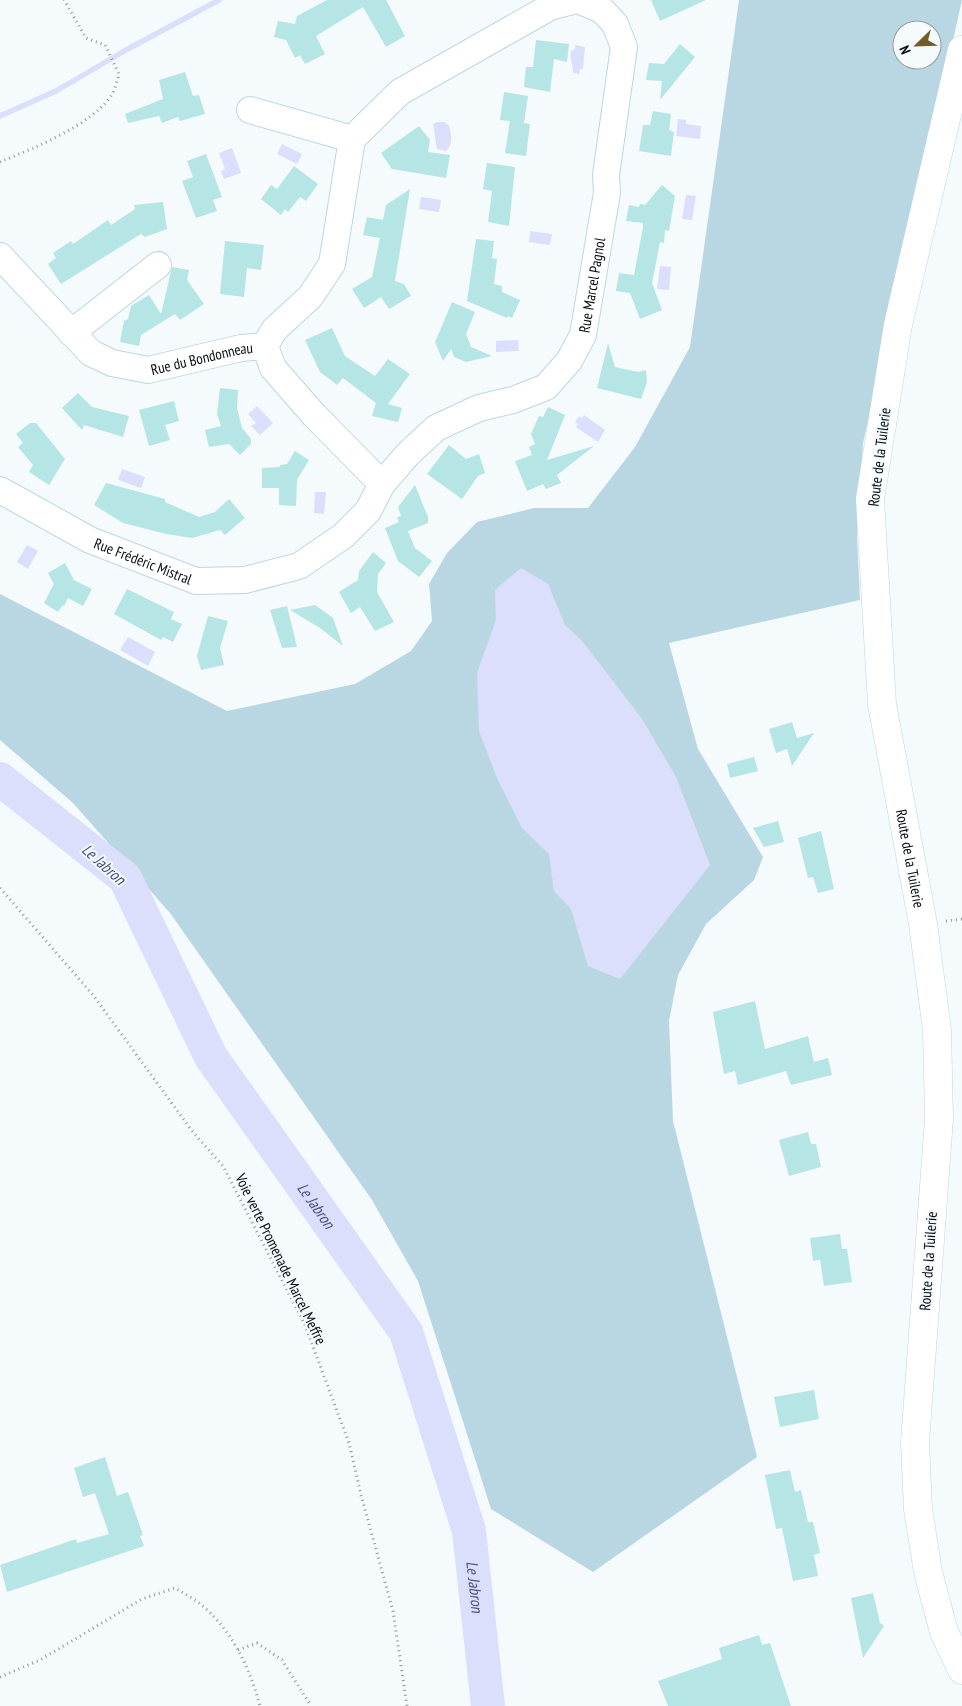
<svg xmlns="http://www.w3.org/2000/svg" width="962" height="1706" font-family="'PT Sans Narrow',sans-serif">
<rect width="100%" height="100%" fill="#f5fafd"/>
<path fill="#b9d7e3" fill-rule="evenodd" d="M739 0H962L863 443 857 536 860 600 669 643 698 749 763 857 754 880 706 924 678 975 669 1021 673 1121 757 1457 593 1572 491 1509 418 1281 372 1200 170 913 73 803 0 740V594L227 711 355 684 411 651 432 621 429 584 447 553 477 522 534 508H588L635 447 690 347ZM902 30H932V60H902Z"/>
<g fill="#dcdffb">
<path d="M575 45 585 47 583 69H580L579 74 573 73C574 66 569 60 571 51L575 49Z"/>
<polygon points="678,119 686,120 686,124 701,126 700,139 676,136"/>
<path d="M437 122H444L449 126C451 134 454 145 446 151L437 149 433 124Z"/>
<polygon points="282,144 302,154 297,164 277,154"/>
<polygon points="232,148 241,173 224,179 221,171 225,169 219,153"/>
<polygon points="686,195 696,196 692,220 682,219"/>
<polygon points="421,197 441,200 439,212 419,209"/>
<polygon points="530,231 552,234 550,245 529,242"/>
<polygon points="660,266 671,267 669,290 657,289"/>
<polygon points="518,340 519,351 496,352 496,341"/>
<polygon points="257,406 273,423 260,435 251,426 256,423 248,414"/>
<polygon points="584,415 605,430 598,442 576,427 578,424 575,422 579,416 582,418"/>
<polygon points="122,469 145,477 141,488 118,480"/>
<polygon points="315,492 326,492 324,514 314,513"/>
<polygon points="27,545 38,551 28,569 17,562"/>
<polygon points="521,568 548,584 565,625 583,642 642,719 676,777 710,865 620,979 588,966 571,909 554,891 549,854 522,828 497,778 479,731 477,673 496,620 495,590"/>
<polygon points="128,637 155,652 148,666 120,650"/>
</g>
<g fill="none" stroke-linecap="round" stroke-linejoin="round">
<polyline stroke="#dcdffb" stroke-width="5.5" points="0,116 56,91 126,50 219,0"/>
<path stroke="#dcdffb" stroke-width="34" id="s1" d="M0 779 125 878 211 1057 406 1332 469 1531 488 1706"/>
</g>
<g fill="#b6e5e5">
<polygon points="327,0 386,0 405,36 386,47 363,7 316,36 325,54 305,64 300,55 295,58 286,40 274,37 278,21 295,24 297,16"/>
<polygon points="651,0 706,0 660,21"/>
<polygon points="536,40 569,44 567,62 554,59 550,92 524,87 526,67 533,67"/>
<polygon points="680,44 695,57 660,100 662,81 646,80 649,63 664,64"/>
<polygon points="185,72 193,96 199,95 205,114 180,121 178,117 162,123 159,116 128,123 125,114 163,99 159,80"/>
<polygon points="504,92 528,96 524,123 530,124 526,156 505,153 510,121 500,120"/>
<polygon points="653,111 671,114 669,130 674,132 671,156 639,151 643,125 650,125"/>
<polygon points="419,126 430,140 428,152 450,155 446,178 392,169 381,153"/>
<polygon points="206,154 222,197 213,200 217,211 196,218 182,181 193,177 187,161"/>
<polygon points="487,163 515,167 509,226 488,222 492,191 483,189"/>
<polygon points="294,166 318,184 306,201 300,197 288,212 285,209 281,215 261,199 271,185 277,189"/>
<polygon points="662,185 675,196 669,231 665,230 664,243 660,242 652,283 662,310 640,319 630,293 616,291 619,273 634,275 643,227 643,223 626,221 629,205 639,207 640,204 645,205"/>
<polygon points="410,189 395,281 404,284 411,296 389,309 381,297 364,308 352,289 372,277 380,238 363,235 367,217 383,220 386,205"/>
<polygon points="163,202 167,229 145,237 141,234 61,284 48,264 56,258 53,253 71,241 73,244 108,220 111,225 135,209 134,205"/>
<polygon points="476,239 494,241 492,258 497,259 494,284 502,286 502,292 520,300 512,318 508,316 507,318 467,301"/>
<polygon points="225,241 264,245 261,270 247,268 244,297 220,294"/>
<polygon points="172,267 189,270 187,280 204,304 180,320 175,314 141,335 139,346 120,342 124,321 128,319 131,306 149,295 161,314"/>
<polygon points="452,302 475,312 466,334 471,347 492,356 466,362 454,357 451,349 443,361 435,342"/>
<polygon points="332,328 345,356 375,376 388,359 410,374 388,404 402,408 398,422 372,416 376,403 343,378 337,385 320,372 305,340"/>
<polygon points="608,343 615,367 639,372 646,370 647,382 641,399 597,388"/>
<polygon points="220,388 238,390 237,408 242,428 251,439 251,444 240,455 229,444 209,447 205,430 221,426 217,414"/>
<polygon points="78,393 92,407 129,416 123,437 84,425 82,430 62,408"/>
<polygon points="174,401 179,421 165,425 170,440 149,446 139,410"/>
<polygon points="548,407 565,415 547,460 594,446 557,475 561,483 546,489 543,484 527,491 515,461 532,455 529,447 535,444 531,434 539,416 543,417"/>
<polygon points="30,423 36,423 65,459 49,485 29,472 33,465 18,447 23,443 16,434"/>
<polygon points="449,445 466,459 479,454 485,473 478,476 462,499 427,474"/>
<polygon points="295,451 309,460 297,480 296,506 279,505 279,488 262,488 262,468 280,467 280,465 287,464"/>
<polygon points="106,483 165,499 165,502 199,517 215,512 229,499 245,518 225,535 220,530 192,538 166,534 123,523 94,505"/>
<polygon points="415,485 428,517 428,523 408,531 415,548 432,561 419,577 398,561 385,528 399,522 397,517 401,516 398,507"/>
<polygon points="373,552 386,563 378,574 377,592 394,622 375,631 360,607 351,613 339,592 358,580 359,571"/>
<polygon points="65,563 74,580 92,589 83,606 68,598 64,606 63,605 58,612 44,603 54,584 48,573"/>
<polygon points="127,589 174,612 171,619 182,624 173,642 163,637 161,640 114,614"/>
<polygon points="315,605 333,618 343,646 320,628 290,610"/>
<polygon points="287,606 297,647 282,648 270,610"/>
<polygon points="208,616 228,621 220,648 224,665 201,670 197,656"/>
<polygon points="792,722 797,738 814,733 792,766 787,749 776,753 769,729"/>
<polygon points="754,757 758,771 730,778 727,764"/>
<polygon points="778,821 784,842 764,847 753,828"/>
<polygon points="821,831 834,889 818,893 813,877 808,878 798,838"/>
<polygon points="755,1001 765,1049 808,1036 814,1062 828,1058 832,1075 791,1085 786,1071 738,1085 735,1071 724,1074 713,1012"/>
<polygon points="808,1132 811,1144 816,1144 821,1167 789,1176 779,1140"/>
<polygon points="840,1234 842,1249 847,1249 852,1282 824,1286 820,1260 813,1261 810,1238"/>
<polygon points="814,1390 819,1419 780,1427 774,1397"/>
<polygon points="105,1457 117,1496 128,1492 143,1535 140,1536 144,1546 7,1592 0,1565 76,1539 77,1543 109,1534 95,1493 83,1497 74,1468"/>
<polygon points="790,1470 795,1492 801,1490 808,1522 813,1522 820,1553 814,1555 818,1576 793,1581 782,1528 776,1529 765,1475"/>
<polygon points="873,1593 880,1623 884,1626 863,1658 851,1598"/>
<polygon points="759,1635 762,1645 770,1643 791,1706 668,1706 658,1681 722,1659 719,1648"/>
</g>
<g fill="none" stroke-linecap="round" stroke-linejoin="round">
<defs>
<g id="minor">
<polyline points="250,110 352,139"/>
<path id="s2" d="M0 256 91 353 112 363 148 370 241 348 265 346 273 368 314 415 382 484"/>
<polyline points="71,333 158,265"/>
<polyline points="265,346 274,330 310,297 332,264 352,139 400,92 550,7 576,0"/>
<path id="s3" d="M0 490 90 540 196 581 245 580 299 566 343 536 368 511 382 484 408 454 436 428 479 408 513 400 546 387 569 361 583 335 607 193 606 175 624 47 615 24 602 10 578 0"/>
</g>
<g id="major">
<path id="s4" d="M962 50 898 325 870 499 882 704 923 924 937 1030 939 1119 915 1442 918 1509 928 1572 944 1632 962 1670"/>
</g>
</defs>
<use href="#minor" stroke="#bdd6e1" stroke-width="28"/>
<use href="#major" stroke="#bdd6e1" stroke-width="29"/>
<g stroke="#909699" stroke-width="3" stroke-dasharray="1 4" stroke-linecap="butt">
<path d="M0 162C34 148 90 126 111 96 115 90 117 81 119 74L105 45 86 38 64 0"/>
<polyline points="0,888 93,995 192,1131 223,1166 305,1325 349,1443 361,1495 393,1611 407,1706"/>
<polyline points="946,921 962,919"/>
<polyline points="238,1650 257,1643 282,1660 311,1706"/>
<path d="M0 1677 40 1660 142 1599 175 1588C185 1594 196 1600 204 1607 234 1634 250 1669 260 1706"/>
</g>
<use href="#minor" stroke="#fff" stroke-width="26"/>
<use href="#major" stroke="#fff" stroke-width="28"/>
</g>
<g text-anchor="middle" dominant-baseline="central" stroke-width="4" stroke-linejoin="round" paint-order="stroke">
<g font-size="15" fill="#050d10" stroke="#f5fafd">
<text stroke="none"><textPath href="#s3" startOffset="751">Rue Marcel Pagnol</textPath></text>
<text stroke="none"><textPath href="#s2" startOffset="248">Rue du Bondonneau</textPath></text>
<text transform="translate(879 457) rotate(-83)">Route de la Tuilerie</text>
<text stroke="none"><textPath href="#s3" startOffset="160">Rue Frédéric Mistral</textPath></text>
<text stroke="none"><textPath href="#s4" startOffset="821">Route de la Tuilerie</textPath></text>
<text transform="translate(281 1259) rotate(64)">Voie verte Promenade Marcel Meffre</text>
<text transform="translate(928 1261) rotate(-86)">Route de la Tuilerie</text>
</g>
<g font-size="16" font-style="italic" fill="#4d4f7e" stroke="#f5fafd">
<text transform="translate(104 864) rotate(42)">Le Jabron</text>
<text stroke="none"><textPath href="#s1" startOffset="540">Le Jabron</textPath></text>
<text stroke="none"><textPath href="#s1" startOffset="960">Le Jabron</textPath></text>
</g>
</g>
<g transform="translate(917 45) rotate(247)"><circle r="24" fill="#f5fafd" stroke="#959b9e"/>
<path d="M0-4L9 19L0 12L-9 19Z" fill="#735c2c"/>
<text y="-8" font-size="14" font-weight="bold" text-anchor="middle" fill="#050d10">N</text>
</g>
</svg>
